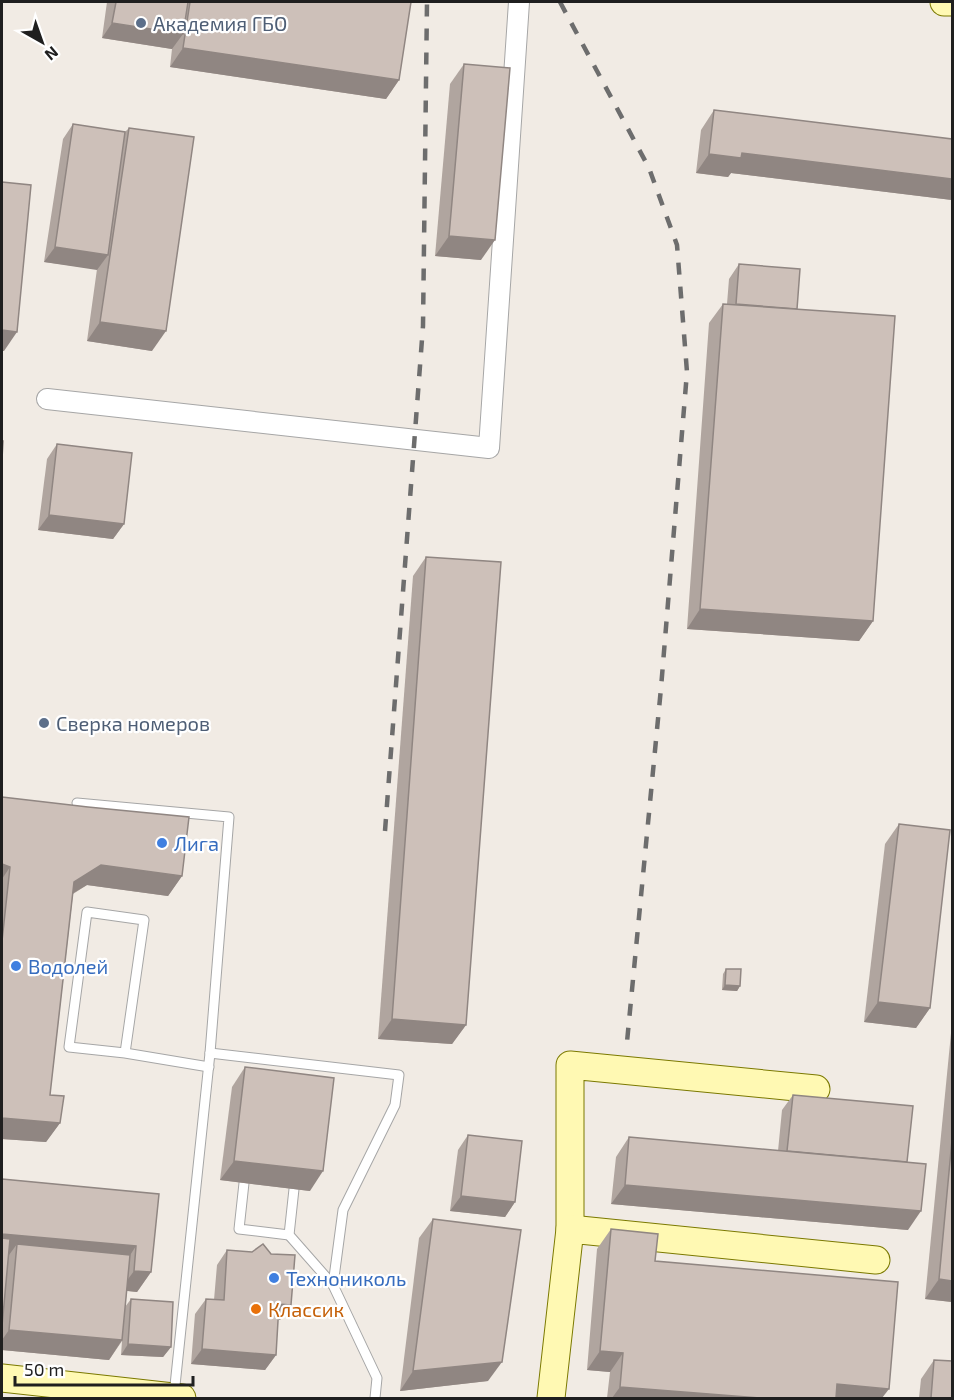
<svg xmlns="http://www.w3.org/2000/svg" width="954" height="1400" font-family="'Exo 2',sans-serif">
<rect width="100%" height="100%" fill="#f1ebe4"/>
<g fill="none" stroke-linecap="round" stroke-linejoin="round">
<defs>
<g id="lane">
<polyline points="77,803 229,817 210,1053 174,1395"/>
<polyline points="125,1053 69,1047 87,912 144,920 125,1053 209,1067"/>
<polyline points="210,1053 399,1075 395,1105 343,1210 333,1285 377,1378 375,1398"/>
<polyline points="244,1183 239,1229 289,1235"/>
<polyline points="294,1189 289,1235 333,1285"/>
</g>
<polyline id="street" points="47,399 489,448 519,2"/>
<g id="secondary">
<polyline points="944,2 952,2"/>
<polyline points="570,1229 570,1065 816,1089"/>
<polyline points="2,1378 182,1398"/>
<polyline points="551,1398 570,1229 876,1260"/>
</g>
</defs>
<use href="#lane" stroke="#a6a6a6" stroke-width="11"/>
<use href="#street" stroke="#a6a6a6" stroke-width="22"/>
<use href="#secondary" stroke="#7b7900" stroke-width="29"/>
<use href="#lane" stroke="#fff" stroke-width="9"/>
<use href="#street" stroke="#fff" stroke-width="20"/>
<use href="#secondary" stroke="#fff9b3" stroke-width="27"/>
<g stroke="#6d6d6d" stroke-width="4.5" stroke-dasharray="12 12" stroke-linecap="butt">
<polyline points="560,2 649,168 677,245 687,372 661,688 627,1042"/>
<polyline points="385,831 423,326 427,2"/>
</g>
</g>
<g fill="#b0a59f">
<polygon points="107,2 411,2 399,80 386,99 170,67 172,49 102,38"/>
<polygon points="464,64 481,260 435,256 450,84"/>
<polygon points="714,110 952,139 952,200 731,173 728,177 696,173 701,130"/>
<polygon points="73,124 125,132 129,128 152,351 87,341 97,269 44,262 63,139"/>
<polygon points="739,264 797,309 873,621 859,641 687,629 709,323 723,304 727,304 729,279"/>
<polygon points="57,444 124,524 113,539 38,530 47,459"/>
<polygon points="426,557 466,1025 452,1044 378,1039 413,576"/>
<polygon points="2,797 182,876 168,896 87,885 73,894 50,1095 60,1123 46,1142 2,1139"/>
<polygon points="899,824 930,1008 916,1028 864,1022 885,844"/>
<polygon points="726,969 740,986 737,991 722,990 723,974"/>
<polygon points="952,1023 952,1302 925,1299"/>
<polygon points="245,1067 310,1191 220,1180 232,1087"/>
<polygon points="793,1095 907,1162 908,1230 611,1204 616,1157 629,1137 778,1151 782,1110"/>
<polygon points="468,1135 515,1202 505,1217 450,1211 458,1150"/>
<polygon points="2,1179 159,1194 151,1272 137,1292 127,1291 125,1307 131,1299 171,1347 163,1357 121,1355 122,1341 109,1360 2,1350"/>
<polygon points="433,1219 488,1381 400,1391 419,1238"/>
<polygon points="611,1229 655,1261 882,1398 607,1398 610,1372 587,1370 597,1249"/>
<polygon points="227,1250 291,1305 280,1320 278,1320 276,1355 265,1370 191,1364 195,1314 206,1299 214,1300 217,1265"/>
<polygon points="934,1360 952,1398 919,1398 921,1379"/>
</g>
<g fill="#908682">
<polygon points="112,23 183,34 172,49 102,38"/>
<polygon points="183,48 399,80 386,99 170,67"/>
<polygon points="742,153 952,179 952,200 731,173 728,177 696,173 709,154"/>
<polygon points="449,236 495,240 481,260 435,256"/>
<polygon points="55,247 108,255 97,270 44,262"/>
<polygon points="100,322 166,331 152,351 87,341"/>
<polygon points="2,330 17,332 4,351 2,351"/>
<polygon points="49,515 124,524 113,539 38,530"/>
<polygon points="700,609 873,621 859,641 687,629"/>
<polygon points="2,864 10,867 2,879"/>
<polygon points="101,865 182,876 168,896 87,885 60,901 74,882"/>
<polygon points="725,985 740,986 737,991 722,990"/>
<polygon points="878,1002 930,1008 916,1028 864,1022"/>
<polygon points="392,1019 466,1025 452,1044 378,1039"/>
<polygon points="2,1118 60,1123 46,1142 2,1139"/>
<polygon points="234,1161 323,1171 310,1191 220,1180"/>
<polygon points="625,1185 921,1211 908,1230 611,1204"/>
<polygon points="461,1196 515,1202 505,1217 450,1211"/>
<polygon points="2,1234 136,1246 123,1266 17,1244 9,1255 2,1254"/>
<polygon points="134,1271 151,1272 137,1292 120,1290"/>
<polygon points="939,1279 952,1281 952,1302 925,1299"/>
<polygon points="279,1304 291,1305 280,1320 269,1319"/>
<polygon points="9,1330 122,1340 109,1360 2,1350 2,1340"/>
<polygon points="128,1344 171,1347 163,1357 121,1355"/>
<polygon points="202,1349 276,1355 265,1370 191,1364"/>
<polygon points="600,1351 623,1353 610,1372 587,1370"/>
<polygon points="502,1362 488,1381 400,1391 413,1371"/>
<polygon points="837,1384 889,1389 882,1398 827,1398"/>
<polygon points="620,1387 760,1398 612,1398"/>
</g>
<g fill="#cdc0b9" stroke="#908682" stroke-width="1.5">
<polygon points="116,2 188,2 183,34 112,23"/>
<polygon points="190,2 411,2 399,80 183,48"/>
<polygon points="464,64 510,68 495,240 449,236"/>
<polygon points="714,110 952,139 952,179 742,153 741,158 709,154"/>
<polygon points="73,124 125,132 108,255 55,247"/>
<polygon points="129,128 194,137 166,331 100,322"/>
<polygon points="2,182 31,185 17,332 2,330"/>
<polygon points="739,264 800,269 797,309 736,304"/>
<polygon points="723,304 895,316 873,621 700,609"/>
<polygon points="2,441 3,441 2,459"/>
<polygon points="57,444 132,453 124,524 49,515"/>
<polygon points="426,557 501,562 466,1025 392,1019"/>
<polygon points="2,797 88,807 189,817 182,876 101,865 74,882 50,1095 64,1096 60,1123 2,1118 2,941 10,867 2,864"/>
<polygon points="899,824 950,830 930,1008 878,1002"/>
<polygon points="726,969 741,969 740,986 725,985"/>
<polygon points="245,1067 334,1078 323,1171 234,1161"/>
<polygon points="793,1095 913,1106 907,1162 787,1151"/>
<polygon points="468,1135 522,1141 515,1202 461,1196"/>
<polygon points="629,1137 926,1164 921,1211 625,1185"/>
<polygon points="952,1140 952,1281 939,1279"/>
<polygon points="2,1179 159,1194 151,1272 134,1271 136,1246 2,1234"/>
<polygon points="433,1219 521,1230 502,1362 413,1371"/>
<polygon points="611,1229 658,1234 655,1261 898,1282 889,1389 837,1384 836,1398 760,1398 620,1387 623,1353 600,1351"/>
<polygon points="2,1238 10,1239 2,1326"/>
<polygon points="17,1244 130,1255 122,1340 9,1330"/>
<polygon points="263,1244 271,1254 295,1255 291,1305 279,1304 276,1355 202,1349 206,1299 224,1300 227,1250 252,1252"/>
<polygon points="131,1299 173,1302 171,1347 128,1344"/>
<polygon points="934,1360 952,1361 952,1398 931,1398"/>
</g>
<g fill="#5c6f8a" stroke="#fff" stroke-width="2">
<circle cx="141" cy="23" r="6"/>
<circle cx="44" cy="723" r="6"/>
</g>
<g fill="#3f7fe0" stroke="#fff" stroke-width="2">
<circle cx="162" cy="843" r="6"/>
<circle cx="16" cy="966" r="6"/>
<circle cx="274" cy="1278" r="6"/>
</g>
<circle fill="#e8710a" stroke="#fff" stroke-width="2" cx="256" cy="1309" r="6"/>
<g text-anchor="middle" dominant-baseline="central" stroke-width="4.5" stroke-linejoin="round" paint-order="stroke">
<g font-size="20" fill="#4e5e75" stroke="#fff" text-anchor="start">
<text x="153" y="23">Академия ГБО</text>
<text x="56" y="723">Сверка номеров</text>
</g>
<g font-size="20" fill="#366cbe" stroke="#fff" text-anchor="start">
<text x="174" y="843">Лига</text>
<text x="28" y="966">Водолей</text>
<text x="286" y="1278">Технониколь</text>
</g>
<g font-size="20" fill="#c56008" stroke="#fff" text-anchor="start">
<text x="268" y="1309">Классик</text>
</g>
</g>
<rect width="954" height="1400" fill="none" stroke="#1f1f1f" stroke-width="6"/>
<g transform="translate(42 42) rotate(140)" stroke="#ffffff" stroke-width="4.5" paint-order="stroke">
<path d="M0-4.5L10 22L0 15L-10 22Z" fill="#1f1f1f"/>
<text y="-9" font-size="16" font-weight="bold" text-anchor="middle" fill="#1f1f1f">N</text>
</g>
<path d="M15 1376v9h178v-9" fill="none" stroke="#1f1f1f" stroke-width="3"/>
<text x="24" y="1376" font-size="18" fill="#1f1f1f" stroke="#ffffff" stroke-width="4.5" paint-order="stroke">50 m</text>
</svg>
